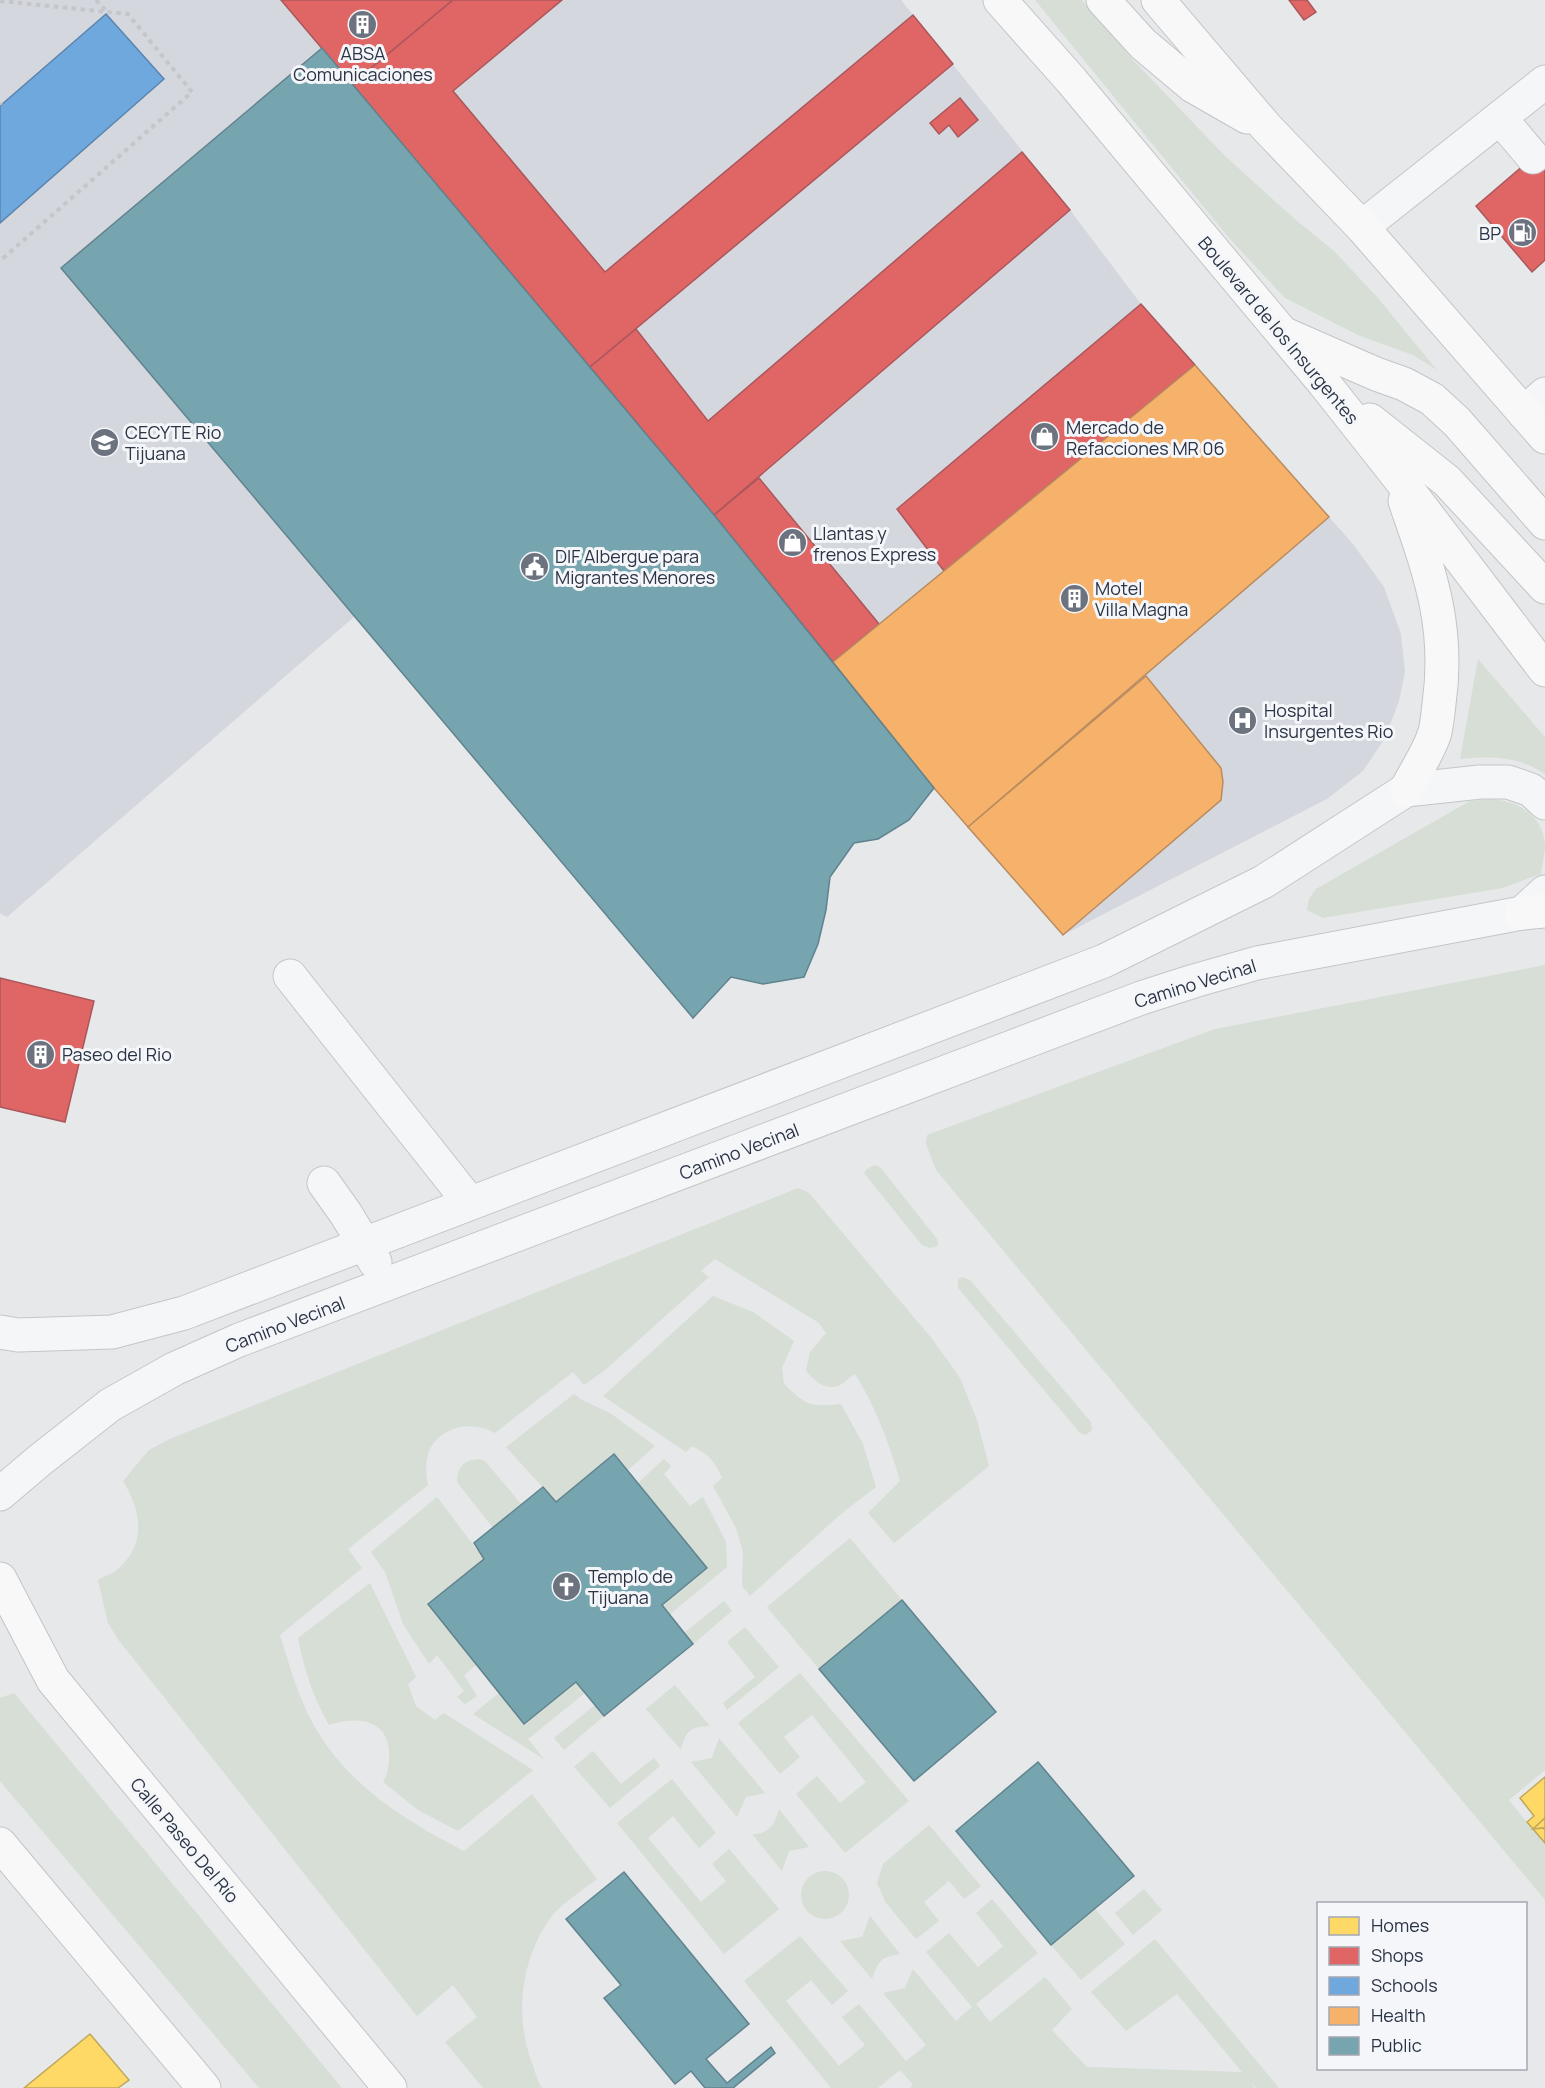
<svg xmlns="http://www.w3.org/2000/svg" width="1545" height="2088" font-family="Manrope,sans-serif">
<rect width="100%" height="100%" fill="#e6e8ea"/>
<g fill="#d4d7dd">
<polygon points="0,0 901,0 1070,210 1141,304 1195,365 833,662 714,515 321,49 61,268 355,616 7,917 0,913"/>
<polygon points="1329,517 1353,544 1384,587 1401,634 1405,672 1399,701 1385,738 1363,771 1327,799 1063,935 968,827"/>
</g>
<g fill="#d6ded6">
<polygon points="1035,0 1082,0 1134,61 1226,157 1297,221 1334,251 1377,297 1437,370 1413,355 1360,336 1285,298 1229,238"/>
<path d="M1478 659 1545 737V774C1519 756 1490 756 1460 759Z"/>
<path d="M1491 799C1518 801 1543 815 1545 845 1545 854 1542 864 1541 874L1502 888 1323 918 1307 910 1309 899 1316 889 1470 801Z"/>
<polygon points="1545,965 1545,1770 1509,1800 1545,1845 1545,1900 936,1170 926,1144 927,1135 1215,1029"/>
<polygon points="875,1165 880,1167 937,1239 938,1246 930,1248 922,1245 864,1173 867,1169"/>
<path d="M798 1188 808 1192 815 1200 933 1340 960 1378 977 1420 989 1466 894 1543 868 1513 900 1481C889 1442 876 1408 855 1374 850 1377 845 1382 840 1385 826 1392 814 1380 806 1371L810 1352 826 1333 819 1323 715 1259 701 1271 709 1277 604 1371 584 1385 573 1372 495 1433C473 1420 440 1426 429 1451 425 1462 426 1474 428 1485L348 1549 362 1568 280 1635C288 1661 296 1689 308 1714 340 1780 401 1819 464 1851L532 1794 597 1879C584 1889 561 1904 551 1917 521 1959 514 2015 532 2063 535 2071 537 2081 542 2088H483L445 2042 477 2017 453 1985 417 2016 117 1638 108 1623 98 1580C105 1576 114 1573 119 1568 147 1543 141 1510 123 1481L149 1450 172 1438Z"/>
<polygon points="962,1277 970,1280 1091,1422 1092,1430 1086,1435 1080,1433 958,1288 958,1279"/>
<path d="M713 1296 753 1312 794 1341 782 1368 784 1384C807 1406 810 1407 841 1404L863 1444 876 1487 842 1513 750 1596 742 1586 743 1552 736 1528 713 1486 722 1478C715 1461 708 1454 692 1446L686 1452 603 1396Z"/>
<polygon points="574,1394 582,1400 610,1413 655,1446 628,1470 614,1454 556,1502 506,1447"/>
<path d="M478 1459 485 1461 522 1505 493 1528 457 1482C457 1467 464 1460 478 1459Z"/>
<polygon points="664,1459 671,1466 664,1474 690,1506 703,1497 726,1542 727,1567 669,1615 662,1605 707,1568 638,1483"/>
<polygon points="437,1497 484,1559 428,1604 476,1665 464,1675 477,1696 465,1704 457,1697 464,1691 437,1655 429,1664 403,1624 385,1572 371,1552"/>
<polygon points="850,1538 902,1600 819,1669 767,1607"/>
<path d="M370 1583 416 1677 408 1684 416 1706 435 1720 444 1713 533 1770 458 1831 418 1810 383 1782C388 1775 388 1768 389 1760 392 1720 359 1715 329 1725 313 1697 304 1669 298 1638Z"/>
<polygon points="724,1601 732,1611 693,1644 684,1633"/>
<polygon points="745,1627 779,1667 727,1710 723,1703 755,1677 727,1642"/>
<polygon points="800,1673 909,1801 845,1853 796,1794 817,1776 840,1803 866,1782 812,1715 784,1737 800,1757 780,1774 738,1723"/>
<polygon points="576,1682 585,1693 528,1739 545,1760 473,1714 499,1693 525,1724"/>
<path d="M675 1685 710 1726C689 1727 686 1731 681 1750L646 1709Z"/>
<polygon points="14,1693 342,2088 259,2088 0,1781 0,1698"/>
<polygon points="595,1705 604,1716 564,1750 554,1738"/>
<polygon points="719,1738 765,1793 746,1797 737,1817 691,1762 712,1758"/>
<polygon points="593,1751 621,1784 654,1758 660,1766 610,1808 574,1767"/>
<polygon points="672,1779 716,1833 699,1848 673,1816 648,1838 701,1902 726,1881 712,1864 729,1849 779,1909 724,1954 617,1823"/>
<path d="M779 1809 809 1847 789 1851 782 1871 752 1834C769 1834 775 1825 779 1809Z"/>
<polygon points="929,1825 981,1886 964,1899 949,1881 924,1902 939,1921 916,1939 886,1903 877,1883 883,1864"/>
<circle cx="825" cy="1895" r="24"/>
<polygon points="1144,1889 1162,1910 1133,1935 1115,1913"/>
<polygon points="992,1899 1038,1953 976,2004 990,2022 1045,1977 1072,2009 1052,2030 1087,2067 1242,2072 1177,1994 1126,2031 1091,1992 1155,1939 1279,2088 1256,2088 1251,2082 1254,2088 910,2088 913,2085 900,2070 878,2088 831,2088 744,1981 800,1936 848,1991 832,2005 811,1980 786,2001 839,2066 865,2045 842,2017 859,2004 906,2061 926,2045 883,1993 905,1988 913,1969 956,2021 972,2007 926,1952 949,1933 978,1967 1003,1946 976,1913"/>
<polygon points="1095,1909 1125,1944 1081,1980 1051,1945"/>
<path d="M870 1916 900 1954C880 1957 879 1961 872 1979L840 1941 862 1937Z"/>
</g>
<g fill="#ffd966" stroke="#bfa85c" stroke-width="1.5">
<polygon points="1545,1777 1545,1818 1533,1829 1527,1822 1534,1816 1520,1798"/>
<polygon points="1545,1818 1545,1830 1543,1828 1533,1829"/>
<polygon points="1543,1828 1545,1830 1545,1843 1533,1829"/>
<polygon points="90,2034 129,2080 118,2088 24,2088"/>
</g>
<g fill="#e06666" stroke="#aa575c" stroke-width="1.5">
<polygon points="281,0 453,0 352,84"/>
<polygon points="453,0 562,0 453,91 605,272 913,15 953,64 590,367 352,84"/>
<polygon points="1289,0 1307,0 1316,12 1304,20"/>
<polygon points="960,98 978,120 958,137 949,125 939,134 930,123"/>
<polygon points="1545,147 1545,260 1532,272 1476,206"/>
<polygon points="1022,152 1070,210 714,515 590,367 636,329 708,421"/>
<polygon points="1141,304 1195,365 944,571 897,509"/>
<polygon points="759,478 879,624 833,662 714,515"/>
<polygon points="0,978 94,1001 65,1122 0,1107"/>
</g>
<polygon fill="#6fa8dc" stroke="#5b85af" stroke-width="1.5" points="106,14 164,79 0,223 0,106"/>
<g fill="#f6b26b" stroke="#b98c60" stroke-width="1.5">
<polygon points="1195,365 1329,517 968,827 934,788 833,662"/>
<polygon points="1146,676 1221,768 1223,782 1221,800 1063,935 968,827"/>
</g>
<g fill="#76a5af" stroke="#60838f" stroke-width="1.5">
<polygon points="322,48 714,515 934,788 909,820 878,839 854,843 830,877 826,910 818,944 804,977 763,984 731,977 693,1018 61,268"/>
<polygon points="614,1454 707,1568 662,1605 693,1644 604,1716 576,1682 524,1724 428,1604 484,1559 474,1543 543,1487 556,1502"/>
<polygon points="902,1600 996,1712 914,1781 819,1669"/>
<polygon points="1038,1762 1134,1876 1051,1945 956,1831"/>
<polygon points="624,1872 749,2024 706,2059 727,2083 771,2047 775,2053 733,2088 705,2088 691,2071 675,2084 604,1998 621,1985 566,1919"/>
</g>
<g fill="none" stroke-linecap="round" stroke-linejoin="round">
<defs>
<g id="minor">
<polyline points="1500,118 1533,157"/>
<polyline points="1362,227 1545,82"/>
<polyline points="1524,413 1545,394"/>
<polyline points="290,976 470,1203"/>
<polyline points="324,1183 346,1214 375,1262"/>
<polyline points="0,1332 18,1335 112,1332 184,1313 1104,961 1263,882 1406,790 1480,782 1508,782 1531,790 1545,803"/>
<polyline points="0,1494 40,1460 110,1405 174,1369 239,1340 1141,998 1194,981 1257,963 1522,913 1545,892"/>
</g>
<g id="major">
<polyline points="1000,0 1071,80 1324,383 1396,474 1545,670"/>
<polyline points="1103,0 1143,44 1193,86 1247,117"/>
<polyline points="1158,0 1267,128 1362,227 1545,437"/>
<polyline points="1287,335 1376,374 1404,384 1432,399 1457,422 1545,523"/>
<polyline points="1370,420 1447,481 1545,587"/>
<path d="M1405 501C1430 573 1450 627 1439 704 1438 713 1437 723 1435 732 1430 750 1415 772 1406 790"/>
<polyline points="1522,913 1545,911"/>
<polyline points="0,1579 53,1680 390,2088"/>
<polyline points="0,1844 204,2088"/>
</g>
</defs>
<use href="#minor" stroke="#c4c6c8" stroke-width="35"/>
<use href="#major" stroke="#c2c5c8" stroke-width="35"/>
<g stroke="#c5c6ca" stroke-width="4" stroke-dasharray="4.5 4.5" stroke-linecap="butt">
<polyline points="96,0 107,12"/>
<polyline points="0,1 128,14 192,92 0,261"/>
<polyline points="0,103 1,105"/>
</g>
<use href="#minor" stroke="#f5f6f7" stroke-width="33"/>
<use href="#major" stroke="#f8f8f8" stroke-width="33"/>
</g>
<defs>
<symbol id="building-disc" viewBox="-11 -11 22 22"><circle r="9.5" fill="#6c737f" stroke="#f4f6f9"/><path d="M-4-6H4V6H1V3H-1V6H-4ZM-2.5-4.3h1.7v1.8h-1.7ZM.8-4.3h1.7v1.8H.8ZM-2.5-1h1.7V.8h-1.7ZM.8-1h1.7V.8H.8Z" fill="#fff"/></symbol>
<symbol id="fuel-disc" viewBox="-11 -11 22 22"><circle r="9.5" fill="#6c737f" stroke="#f4f6f9"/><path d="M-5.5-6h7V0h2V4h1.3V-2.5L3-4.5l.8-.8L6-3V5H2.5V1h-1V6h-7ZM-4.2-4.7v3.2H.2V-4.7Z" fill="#fff"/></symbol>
<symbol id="shop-disc" viewBox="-11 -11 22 22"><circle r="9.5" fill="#6c737f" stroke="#f4f6f9"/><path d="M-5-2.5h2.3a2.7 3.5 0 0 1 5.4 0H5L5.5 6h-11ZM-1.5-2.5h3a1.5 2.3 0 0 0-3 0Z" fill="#fff"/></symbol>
<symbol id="school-disc" viewBox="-11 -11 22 22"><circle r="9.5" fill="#6c737f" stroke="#f4f6f9"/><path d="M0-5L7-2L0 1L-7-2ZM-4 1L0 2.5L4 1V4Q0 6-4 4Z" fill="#fff"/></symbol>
<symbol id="civic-disc" viewBox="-11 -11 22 22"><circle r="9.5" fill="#6c737f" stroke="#f4f6f9"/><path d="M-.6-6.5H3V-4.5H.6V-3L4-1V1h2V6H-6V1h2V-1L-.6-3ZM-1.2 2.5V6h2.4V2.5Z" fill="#fff"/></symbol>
<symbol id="hospital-disc" viewBox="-11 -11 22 22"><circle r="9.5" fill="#6c737f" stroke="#f4f6f9"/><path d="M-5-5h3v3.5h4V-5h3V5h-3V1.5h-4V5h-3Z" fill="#fff"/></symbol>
<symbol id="church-disc" viewBox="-11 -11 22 22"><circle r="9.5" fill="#6c737f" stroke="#f4f6f9"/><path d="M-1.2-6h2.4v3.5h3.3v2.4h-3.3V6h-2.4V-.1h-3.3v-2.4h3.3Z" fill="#fff"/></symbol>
</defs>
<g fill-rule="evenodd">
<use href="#building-disc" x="346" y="8" width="33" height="33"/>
<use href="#fuel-disc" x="1506" y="216" width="33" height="33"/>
<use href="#shop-disc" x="1028" y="420" width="33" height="33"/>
<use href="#school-disc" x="88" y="426" width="33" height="33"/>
<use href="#shop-disc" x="776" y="526" width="33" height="33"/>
<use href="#civic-disc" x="518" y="550" width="33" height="33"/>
<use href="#building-disc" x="1058" y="582" width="33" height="33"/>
<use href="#hospital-disc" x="1226" y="704" width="33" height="33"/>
<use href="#building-disc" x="24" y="1038" width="33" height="33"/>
<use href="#church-disc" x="550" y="1570" width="33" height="33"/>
</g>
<g text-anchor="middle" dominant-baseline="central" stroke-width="6" stroke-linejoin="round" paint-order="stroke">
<g font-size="18" fill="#2b3445" stroke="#f4f6f9" text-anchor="start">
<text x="363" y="53" text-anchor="middle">ABSA<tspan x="363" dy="21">Comunicaciones</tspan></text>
<text x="1501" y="233" text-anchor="end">BP</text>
<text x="1066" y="427">Mercado de<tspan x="1066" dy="21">Refacciones MR 06</tspan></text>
<text x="125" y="432">CECYTE Rio<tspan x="125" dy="21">Tijuana</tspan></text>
<text x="813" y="533">Llantas y<tspan x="813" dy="21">frenos Express</tspan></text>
<text x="555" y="556">DIF Albergue para<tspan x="555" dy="21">Migrantes Menores</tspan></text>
<text x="1095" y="588">Motel<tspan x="1095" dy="21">Villa Magna</tspan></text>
<text x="1264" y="710">Hospital<tspan x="1264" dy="21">Insurgentes Rio</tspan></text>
<text x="62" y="1054">Paseo del Rio</text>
<text x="588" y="1576">Templo de<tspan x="588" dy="21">Tijuana</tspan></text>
</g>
<g font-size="18" fill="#2b3445" stroke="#f4f6f9">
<text transform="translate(1279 330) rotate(50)">Boulevard de los Insurgentes</text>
<text transform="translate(1195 983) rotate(-17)">Camino Vecinal</text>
<text transform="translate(739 1151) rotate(-21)">Camino Vecinal</text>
<text transform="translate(285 1324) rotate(-21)">Camino Vecinal</text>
<text transform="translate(185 1840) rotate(50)">Calle Paseo Del Río</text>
</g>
</g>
<rect x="1317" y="1902" width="210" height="168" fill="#f4f6f9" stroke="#a4a8b1" stroke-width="1.5"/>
<rect x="1329" y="1917" width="30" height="18" fill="#ffd966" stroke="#a4a8b1" stroke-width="1.5"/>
<text x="1371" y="1932" font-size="18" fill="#2b3445">Homes</text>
<rect x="1329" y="1947" width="30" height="18" fill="#e06666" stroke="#a4a8b1" stroke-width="1.5"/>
<text x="1371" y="1962" font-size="18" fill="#2b3445">Shops</text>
<rect x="1329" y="1977" width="30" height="18" fill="#6fa8dc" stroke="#a4a8b1" stroke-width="1.5"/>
<text x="1371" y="1992" font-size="18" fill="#2b3445">Schools</text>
<rect x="1329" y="2007" width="30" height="18" fill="#f6b26b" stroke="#a4a8b1" stroke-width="1.5"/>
<text x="1371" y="2022" font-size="18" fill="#2b3445">Health</text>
<rect x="1329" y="2037" width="30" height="18" fill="#76a5af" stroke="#a4a8b1" stroke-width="1.5"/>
<text x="1371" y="2052" font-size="18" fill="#2b3445">Public</text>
</svg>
